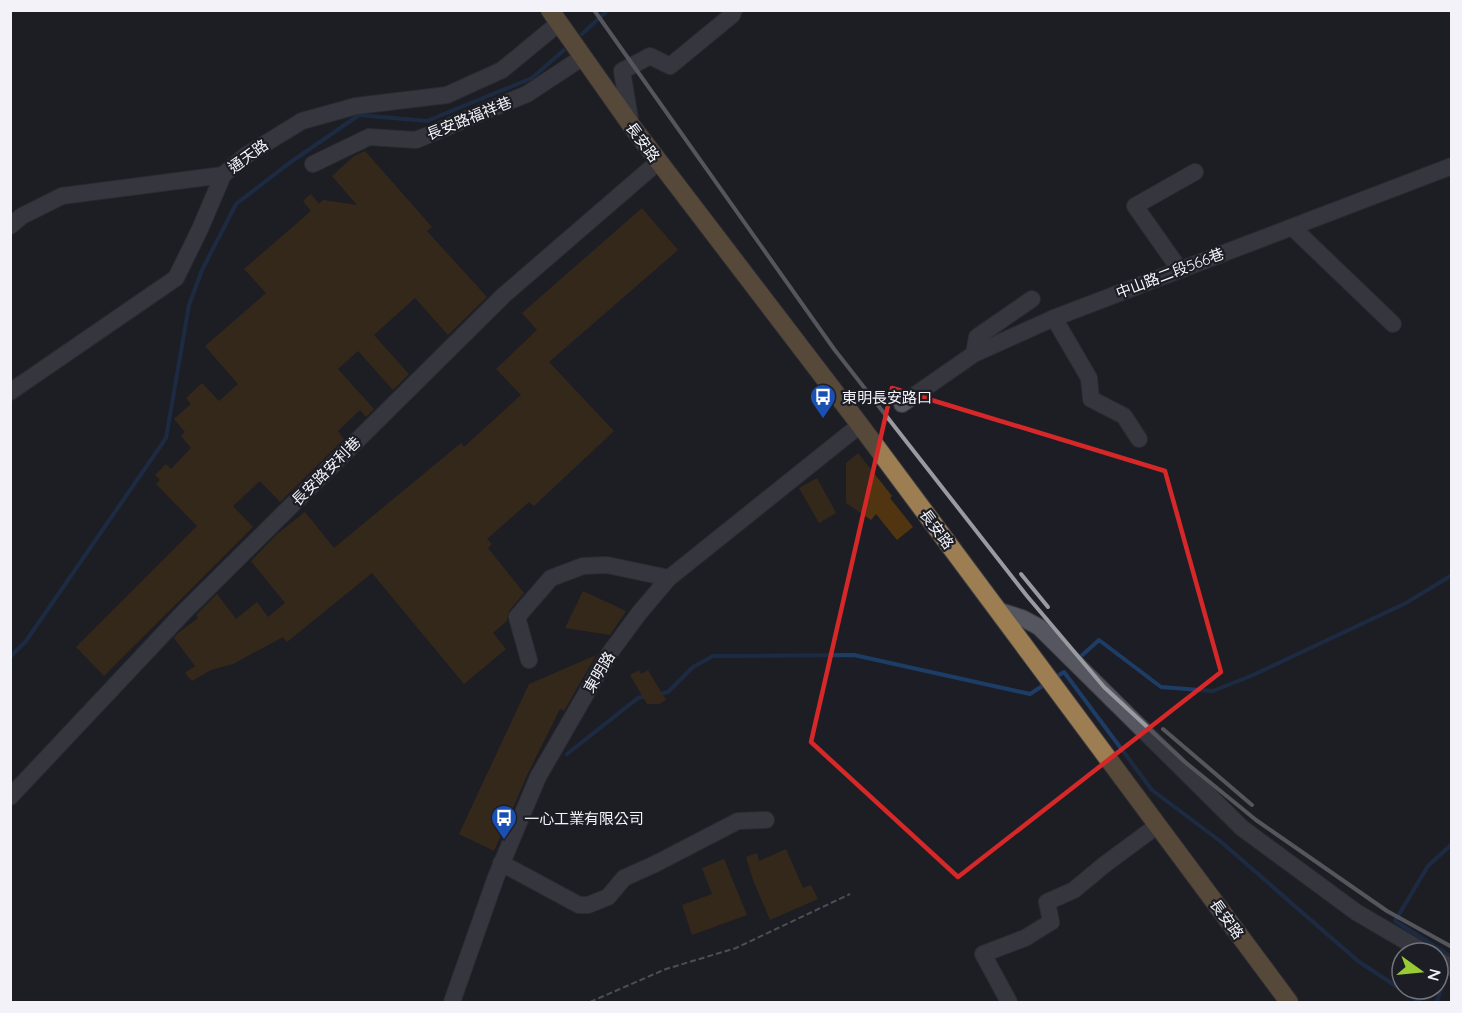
<svg xmlns="http://www.w3.org/2000/svg" width="1462" height="1013" font-family="Quicksand,'Noto Sans TC',sans-serif">
<rect width="100%" height="100%" fill="#1d1d25"/>
<g fill="none" stroke-linecap="round" stroke-linejoin="round">
<g stroke="#1d3d66" stroke-width="4">
<polyline points="582,34 608,10"/>
<polyline points="10,657 26,641 166,438 189,305 202,270 236,204 288,164 359,115 427,121 532,78 564,50"/>
<polyline points="1078,659 1099,640 1161,687 1213,691 1253,675 1406,603 1452,575"/>
<polyline points="1056,677 1064,672 1152,790 1220,841 1358,961 1420,1002"/>
<polyline points="659,694 668,692 693,667 713,656 854,655 1030,694 1047,683"/>
<polyline points="567,754 638,698 646,696"/>
<polyline points="1449,961 1450,956 1395,921 1428,866 1452,844"/>
<polyline points="1437,1002 1446,971"/>
</g>
</g>
<g fill="#513510">
<polygon points="365,151 432,227 427,231 487,297 448,335 415,298 374,335 409,374 393,390 358,351 338,369 374,409 366,417 360,410 338,431 344,439 280,502 260,481 233,506 253,527 104,676 76,647 197,526 156,484 160,480 155,475 166,464 171,469 191,448 181,436 185,432 174,419 191,404 186,398 202,383 219,401 238,384 205,346 266,293 244,269 311,211 303,201 311,194 319,204 323,200 357,205 332,176 354,156"/>
<polygon points="642,208 678,250 549,362 614,431 534,506 529,502 487,539 492,544 488,548 524,593 509,611 507,621 493,633 506,649 464,684 372,573 287,642 283,637 233,664 211,670 192,681 185,673 195,666 174,638 178,633 198,618 196,615 217,594 236,619 257,602 268,617 285,603 251,561 277,534 305,512 334,548 461,443 464,447 521,395 496,369 537,330 522,313"/>
<polygon points="858,453 892,496 890,498 913,527 897,540 876,514 871,520 846,503 846,463"/>
<polygon points="817,478 836,513 819,523 799,488"/>
<polygon points="583,591 626,611 610,635 565,628"/>
<polygon points="596,655 564,711 560,709 528,773 494,851 459,834 529,684"/>
<polygon points="639,670 641,674 648,670 666,700 659,704 647,704 630,675"/>
<polygon points="786,849 803,888 811,885 818,899 770,920 753,880 746,857 757,853 759,861"/>
<polygon points="724,859 747,915 692,935 682,905 712,894 702,868"/>
</g>
<g fill="none" stroke-linecap="round" stroke-linejoin="round">
<defs>
<g id="minor">
<polyline points="631,125 622,71 650,56 670,66 732,15 734,10"/>
<polyline points="313,164 369,137 416,140 527,94 583,57"/>
<polyline points="10,226 22,216 62,196 223,175"/>
<polyline points="1292,227 1393,324"/>
<polyline points="1180,270 1135,206 1195,172"/>
<polyline points="1054,318 1089,378 1091,399 1124,416 1139,439"/>
<polyline points="974,354 977,337 1032,299"/>
<polyline points="10,392 176,278 200,229 223,175 245,156 302,121 356,106 447,95 502,70 559,23"/>
<polyline points="902,404 974,354 1054,318 1452,166"/>
<polyline points="997,610 1022,618 1039,627 1242,828 1356,912 1426,953"/>
<polyline points="529,660 517,617 551,578 583,566 607,565 669,578"/>
<polyline points="10,797 185,611 504,295 658,162"/>
<polyline points="501,863 579,905 588,905 608,897 624,878 655,864 738,821 766,820"/>
<polyline points="1438,960 1452,968"/>
<polyline points="452,1002 496,877 538,777 609,654 640,612 669,578 860,425"/>
<polyline points="1009,1002 983,954 1025,938 1051,922 1047,902 1074,890 1104,865 1158,825"/>
</g>
<polyline id="major" points="550,10 631,125 860,425 1289,1002"/>
</defs>
<use href="#minor" stroke="#3b3b41" stroke-width="18"/>
<use href="#major" stroke="#3b3b41" stroke-width="20"/>
<polyline stroke="#87878e" stroke-width="2" stroke-dasharray="6 3" stroke-linecap="butt" points="590,1002 666,969 736,948 850,894"/>
<use href="#minor" stroke="#565660" stroke-width="16"/>
<use href="#major" stroke="#9c7e52" stroke-width="18"/>
<g stroke="#9a9aa1" stroke-width="4">
<polyline points="594,10 834,349 1027,596 1104,687 1185,762 1256,820 1387,911 1452,947"/>
<polyline points="1021,574 1048,607"/>
<polyline points="1163,729 1252,805"/>
</g>
</g>
<path d="M0 0H1462V1013H0ZM892 388 1165 471 1221 672 958 877 811 742Z" fill="#1d1d25" fill-opacity=".55" fill-rule="evenodd"/>
<path fill="none" stroke="#d62828" stroke-width="4.5" stroke-linejoin="round" d="M892 388 1165 471 1221 672 958 877 811 742Z"/>
<defs>
<symbol id="bus-pin" viewBox="-11 -11 22 30"><path d="M0 17L-7.5 6A9.5 9.5 0 1 1 7.5 6Z" fill="#1a4fb4" stroke="#1d1d25"/><path d="M-5-6H5V4H4V6H2V4H-2V6H-4V4H-5ZM-3.5-4V0h7V-4ZM-3.5 1.2v1.5H-2V1.2ZM2 1.2v1.5H3.5V1.2Z" fill="#fff"/></symbol>
</defs>
<g fill-rule="evenodd">
<use href="#bus-pin" x="808" y="382" width="30" height="40"/>
<use href="#bus-pin" x="489" y="803" width="30" height="40"/>
</g>
<g text-anchor="middle" dominant-baseline="central" stroke-width="4.5" stroke-linejoin="round" paint-order="stroke">
<g font-size="15" fill="#f2f2f8" stroke="#1d1d25">
<text transform="translate(469 118) rotate(-22)">長安路福祥巷</text>
<text transform="translate(643 142) rotate(53)">長安路</text>
<text transform="translate(248 156) rotate(-36)">通天路</text>
<text transform="translate(1170 273) rotate(-21)">中山路二段566巷</text>
<text transform="translate(326 471) rotate(-45)">長安路安利巷</text>
<text transform="translate(937 529) rotate(53)">長安路</text>
<text transform="translate(599 672) rotate(-59)">東明路</text>
<text transform="translate(1227 919) rotate(54)">長安路</text>
</g>
<g font-size="15" fill="#f2f2f8" stroke="#1d1d25" text-anchor="start">
<text x="842" y="397">東明長安路口</text>
<text x="524" y="818">一心工業有限公司</text>
</g>
</g>
<rect width="1462" height="1013" fill="none" stroke="#f2f2f8" stroke-width="24"/>
<g transform="translate(1420 971) rotate(105)"><circle r="28" fill="#1d1d25" stroke="#727279" stroke-width="1.5"/>
<path d="M0-4.5L10 22L0 15L-10 22Z" fill="#99cb35"/>
<text y="-9" font-size="16" font-weight="bold" text-anchor="middle" fill="#f2f2f8">N</text>
</g>
</svg>
